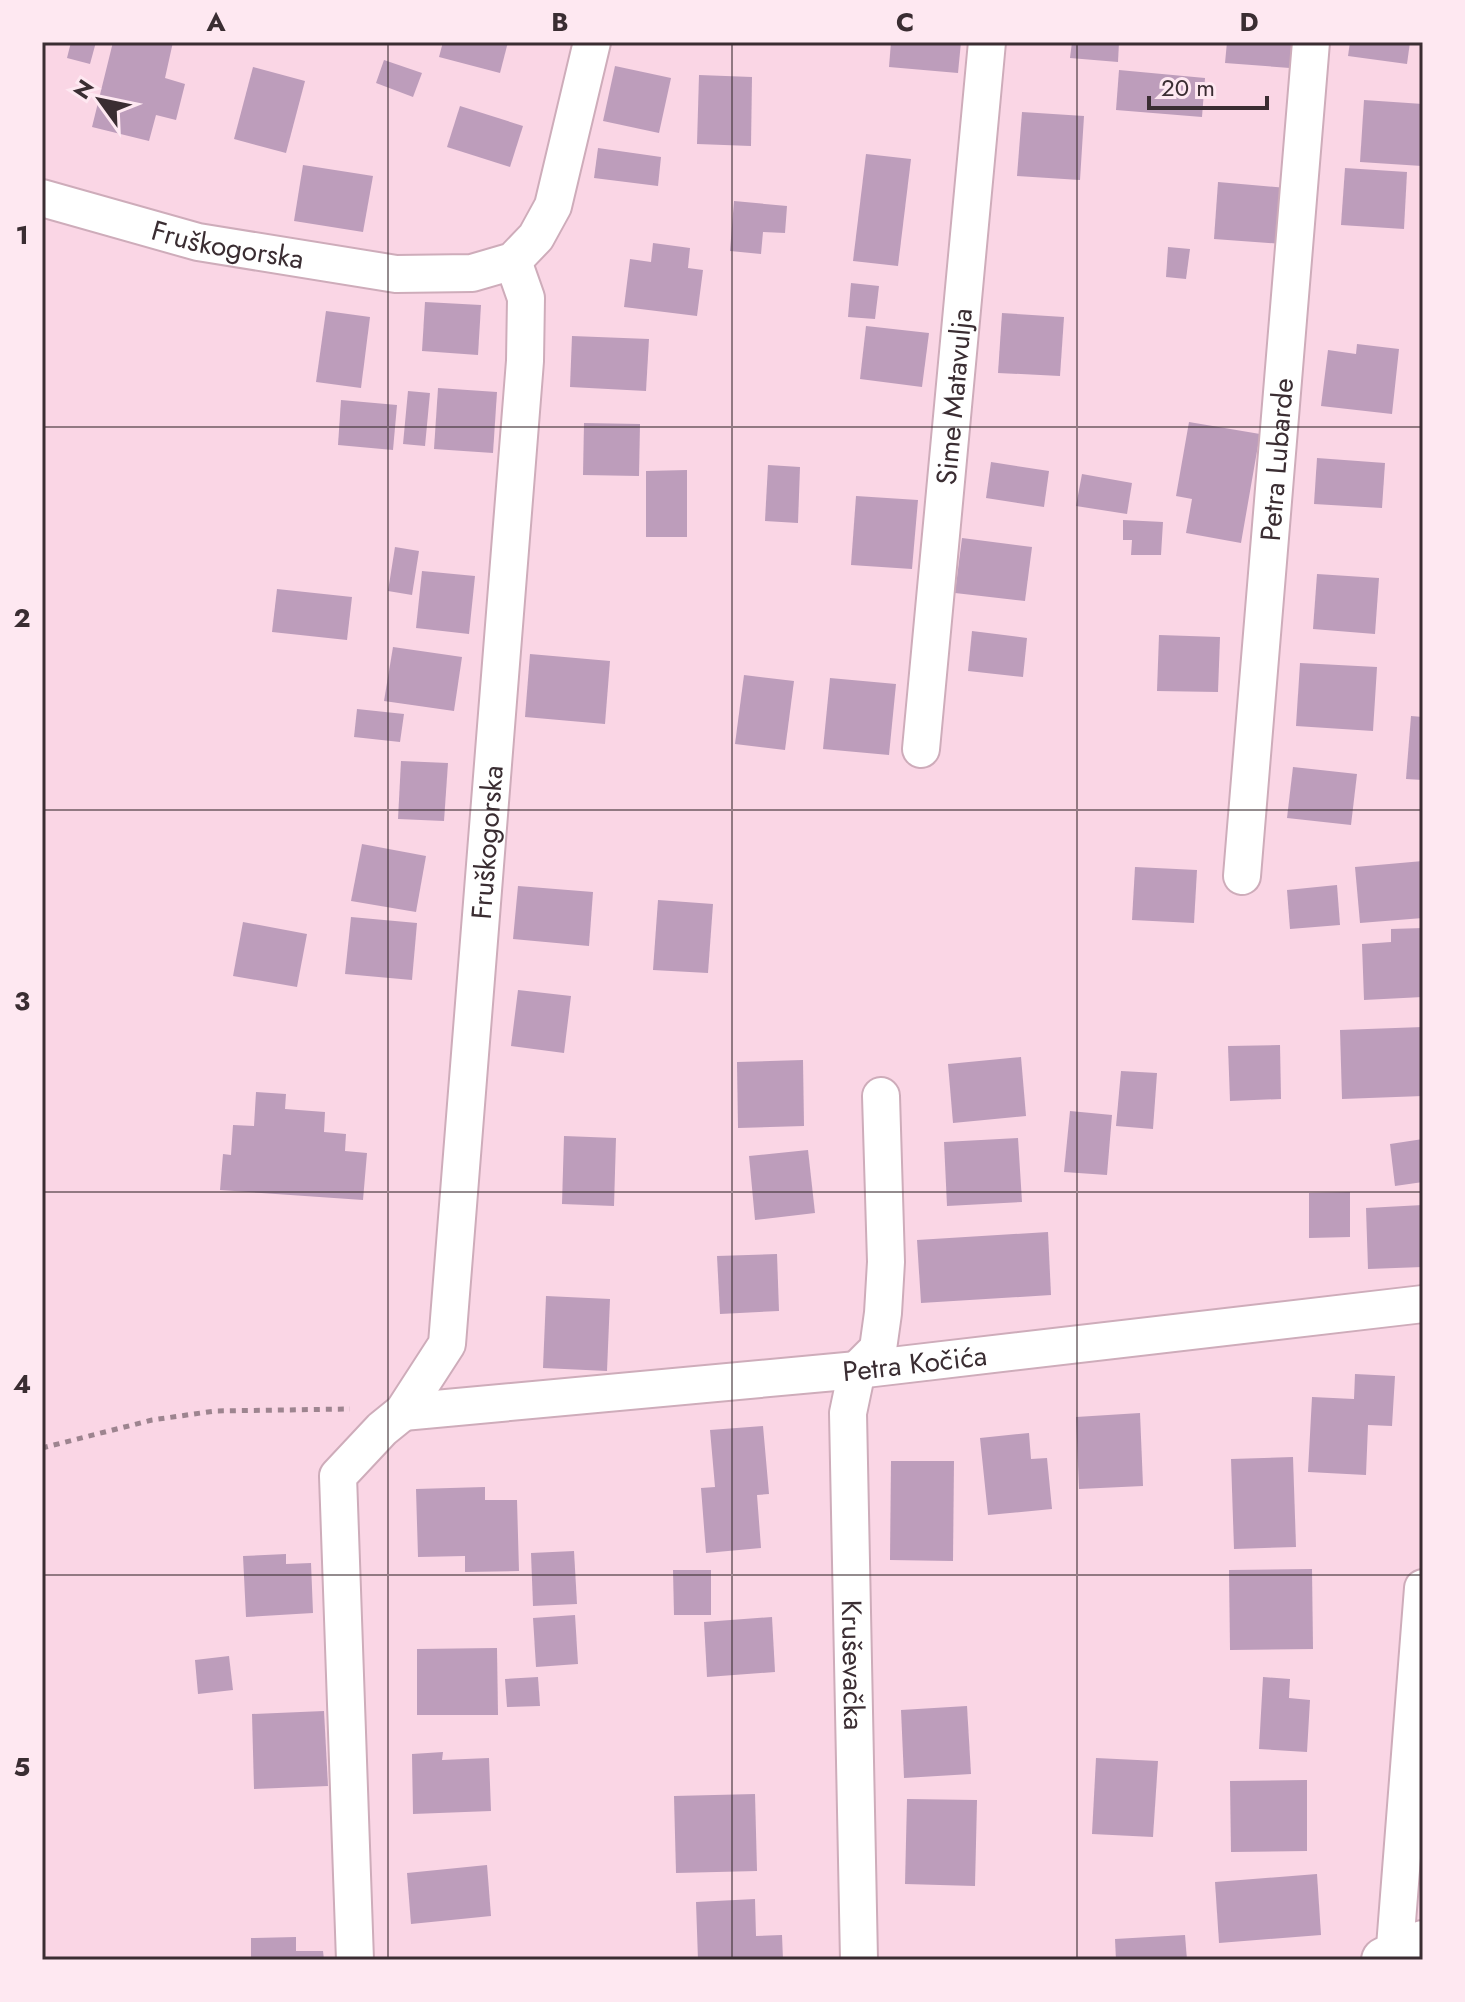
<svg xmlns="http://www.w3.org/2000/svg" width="1465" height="2002" font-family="Jost,sans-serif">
<rect width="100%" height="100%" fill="#fad6e5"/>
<g fill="#bd9dbb">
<polygon points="71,42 96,42 90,64 67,58"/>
<polygon points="113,42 173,42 165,78 185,84 176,120 156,115 149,141 92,127"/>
<polygon points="443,42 508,42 500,73 439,57"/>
<polygon points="891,42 961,42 958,73 889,67"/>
<polygon points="1072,42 1119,42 1118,62 1070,58"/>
<polygon points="1227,42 1292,42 1290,68 1225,63"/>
<polygon points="1350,42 1410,42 1407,64 1348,56"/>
<polygon points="384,60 422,73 413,97 376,83"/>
<polygon points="615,66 671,78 659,133 603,121"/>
<polygon points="253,67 305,81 286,153 234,139"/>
<polygon points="1119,70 1205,78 1202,117 1116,110"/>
<polygon points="699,75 752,77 751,146 697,144"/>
<polygon points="1364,100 1423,104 1422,166 1360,162"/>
<polygon points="460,106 523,126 510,167 447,147"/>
<polygon points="1022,112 1084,116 1080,180 1017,176"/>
<polygon points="598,148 661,157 658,186 594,178"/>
<polygon points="866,154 911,159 898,266 853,261"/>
<polygon points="303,165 373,176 363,232 294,221"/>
<polygon points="1345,168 1407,172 1404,229 1341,225"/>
<polygon points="1218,182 1287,188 1282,244 1214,239"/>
<polygon points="734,201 787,206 785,233 763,232 761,254 730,251"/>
<polygon points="653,243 690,248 688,268 703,270 697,316 624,307 630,259 651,262"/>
<polygon points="1168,247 1190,249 1186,279 1166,277"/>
<polygon points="851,283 879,286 875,319 848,317"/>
<polygon points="425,302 481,305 478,355 422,351"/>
<polygon points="326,311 370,317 361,388 316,382"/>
<polygon points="1002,313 1064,317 1060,376 998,373"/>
<polygon points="866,326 929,333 922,387 860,379"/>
<polygon points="572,336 649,339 646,391 570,387"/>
<polygon points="1357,344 1399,349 1392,414 1321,406 1328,350 1356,354"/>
<polygon points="438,388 497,392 493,453 434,449"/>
<polygon points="408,391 430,393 425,446 403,444"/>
<polygon points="341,400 397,405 393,450 338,445"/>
<polygon points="1189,422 1260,434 1241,543 1186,533 1192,499 1176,496"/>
<polygon points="584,423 640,424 639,476 583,475"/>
<polygon points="1317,458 1385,463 1382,508 1314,504"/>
<polygon points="991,462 1049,471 1044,507 986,498"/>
<polygon points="768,465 800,467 798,523 765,521"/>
<polygon points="687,470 687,537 646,537 646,471"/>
<polygon points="1082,474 1132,483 1127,514 1076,506"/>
<polygon points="856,496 918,500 912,569 851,565"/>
<polygon points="1123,520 1163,522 1161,555 1131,555 1132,540 1123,540"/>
<polygon points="962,538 1032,547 1025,601 955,593"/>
<polygon points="395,547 419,551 412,595 388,591"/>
<polygon points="422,571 475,576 469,634 416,628"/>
<polygon points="1317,574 1379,578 1375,634 1313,629"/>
<polygon points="277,589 352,597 347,640 272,632"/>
<polygon points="972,631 1027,638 1023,677 968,671"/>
<polygon points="1159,635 1220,637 1218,692 1157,691"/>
<polygon points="393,647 462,657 454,711 384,701"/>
<polygon points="530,654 610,661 605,724 525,717"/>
<polygon points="1300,663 1377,667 1373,731 1296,726"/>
<polygon points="744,675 794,681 785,750 735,744"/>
<polygon points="830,678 896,684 889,755 823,749"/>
<polygon points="357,709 404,714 400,742 354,737"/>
<polygon points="1411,716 1423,717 1423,780 1406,779"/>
<polygon points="401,761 448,763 444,821 398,819"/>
<polygon points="1293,767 1357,774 1351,825 1287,818"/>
<polygon points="362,844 426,856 416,912 351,901"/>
<polygon points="1423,861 1423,918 1360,923 1355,867"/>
<polygon points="1135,867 1197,870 1194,923 1132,920"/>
<polygon points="1337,885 1340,925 1290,929 1287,890"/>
<polygon points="518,886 593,892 589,946 513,939"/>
<polygon points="658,900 713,904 708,973 653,970"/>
<polygon points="351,917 417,923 412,980 345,974"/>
<polygon points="243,922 307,934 297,987 233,976"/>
<polygon points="1423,928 1423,997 1364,1000 1362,944 1391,942 1391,929"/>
<polygon points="518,990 571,996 564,1053 511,1046"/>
<polygon points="1423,1027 1423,1096 1342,1099 1340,1030"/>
<polygon points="1280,1045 1281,1099 1230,1101 1228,1046"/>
<polygon points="1021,1057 1026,1116 953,1123 948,1064"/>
<polygon points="803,1060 804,1126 738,1128 737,1062"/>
<polygon points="1121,1071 1157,1073 1153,1129 1116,1126"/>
<polygon points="256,1092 286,1094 285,1109 325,1112 324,1132 346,1134 345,1151 367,1153 363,1200 220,1190 223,1154 231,1155 233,1125 254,1126"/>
<polygon points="1070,1111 1112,1115 1107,1175 1064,1172"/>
<polygon points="564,1136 616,1138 614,1206 562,1204"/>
<polygon points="1018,1138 1022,1202 947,1206 944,1142"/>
<polygon points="1423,1139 1423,1182 1395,1186 1390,1144"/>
<polygon points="808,1150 815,1213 755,1220 749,1156"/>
<polygon points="1350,1192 1350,1237 1309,1238 1309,1193"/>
<polygon points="1423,1205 1423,1267 1368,1269 1366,1208"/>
<polygon points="1048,1232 1051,1295 921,1303 917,1240"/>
<polygon points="777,1254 779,1311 720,1314 717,1256"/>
<polygon points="546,1296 610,1299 607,1371 543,1368"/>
<polygon points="1355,1374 1395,1376 1392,1426 1368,1425 1366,1475 1308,1472 1312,1397 1354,1399"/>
<polygon points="1140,1413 1143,1486 1079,1489 1076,1417"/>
<polygon points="763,1426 769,1494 757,1495 761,1548 706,1553 701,1488 715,1487 710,1430"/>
<polygon points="1029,1433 1031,1459 1047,1458 1052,1509 988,1515 980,1438"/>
<polygon points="1293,1457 1296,1547 1234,1549 1231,1459"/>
<polygon points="891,1461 954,1461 953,1561 890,1560"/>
<polygon points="485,1487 485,1500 517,1500 519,1571 465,1572 465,1556 418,1557 416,1489"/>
<polygon points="574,1551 577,1604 533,1606 531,1553"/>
<polygon points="286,1554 286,1564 311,1563 313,1613 246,1617 243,1556"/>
<polygon points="1312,1569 1313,1649 1230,1650 1229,1570"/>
<polygon points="673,1570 711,1570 711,1615 674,1615"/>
<polygon points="575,1615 578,1664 536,1667 533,1618"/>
<polygon points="772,1617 775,1672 707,1677 704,1622"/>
<polygon points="497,1648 498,1715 417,1715 417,1649"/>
<polygon points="229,1656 233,1690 198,1694 195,1660"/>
<polygon points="538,1677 540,1706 507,1707 505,1679"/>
<polygon points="1263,1677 1290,1679 1289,1698 1310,1700 1307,1752 1259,1749"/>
<polygon points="967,1706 971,1774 904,1778 901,1710"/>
<polygon points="324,1711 328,1786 254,1789 252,1714"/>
<polygon points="443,1752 442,1760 489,1758 491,1811 413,1814 412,1754"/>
<polygon points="1096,1758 1158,1761 1153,1837 1092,1834"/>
<polygon points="1307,1780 1307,1851 1231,1852 1230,1781"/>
<polygon points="755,1794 757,1871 676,1873 674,1796"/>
<polygon points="907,1799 977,1800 975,1886 905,1884"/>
<polygon points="487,1865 491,1916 411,1924 407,1873"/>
<polygon points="1317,1874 1321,1935 1219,1943 1215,1882"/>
<polygon points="755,1899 756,1936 782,1935 783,1960 698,1960 696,1902"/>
<polygon points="1185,1935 1187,1960 1116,1960 1115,1939"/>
<polygon points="296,1937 296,1951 323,1951 324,1960 251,1960 251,1938"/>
</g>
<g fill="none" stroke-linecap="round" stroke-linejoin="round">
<defs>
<g id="street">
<path id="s1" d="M42 198 198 242 396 274 472 273 513 261 536 237 553 206 592 42"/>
<path id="s2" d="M921 749 987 42"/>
<path id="s3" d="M1242 876 1311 42"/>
<path id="s4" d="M857 1370 848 1413 859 1960"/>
<polyline points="857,1370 878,1349 883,1313 886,1262 881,1096"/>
<path id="s5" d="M403 1412 857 1370 1423 1304"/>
<path id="s6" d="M355 1960 338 1476 382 1429 403 1412 447 1344 525 361 526 298 513 261"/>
<polyline points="1394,1960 1423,1588"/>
</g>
<polyline id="secondary" points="1384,1960 1423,1943"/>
</defs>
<use href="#street" stroke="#ceacba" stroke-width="40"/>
<use href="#secondary" stroke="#ceacba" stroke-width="48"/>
<polyline stroke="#9d848f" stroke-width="5" stroke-dasharray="6 6" stroke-linecap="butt" points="42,1448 152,1420 215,1411 350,1409"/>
<use href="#street" stroke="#fff" stroke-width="36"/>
<use href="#secondary" stroke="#fff" stroke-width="44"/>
</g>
<path fill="none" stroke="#3a2d32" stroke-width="2" stroke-opacity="0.55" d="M388 42V1960M732 42V1960M1077 42V1960M42 427H1423M42 810H1423M42 1192H1423M42 1575H1423"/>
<g text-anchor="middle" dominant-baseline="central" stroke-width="7" stroke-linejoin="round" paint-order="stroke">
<g font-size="28" fill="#3a2d32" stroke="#fee8f1">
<text stroke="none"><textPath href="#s1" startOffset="192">Fruškogorska</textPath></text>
<text stroke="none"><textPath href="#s2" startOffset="354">Sime Matavulja</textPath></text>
<text stroke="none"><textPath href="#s3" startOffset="418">Petra Lubarde</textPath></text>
<text stroke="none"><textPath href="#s6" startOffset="1160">Fruškogorska</textPath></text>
<text stroke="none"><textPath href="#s5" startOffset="514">Petra Kočića</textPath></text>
<text stroke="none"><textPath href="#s4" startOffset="296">Kruševačka</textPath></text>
</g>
</g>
<rect width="1465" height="2002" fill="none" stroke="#fee8f1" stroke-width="88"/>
<g transform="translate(100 100) rotate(303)" stroke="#fee8f1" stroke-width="6" paint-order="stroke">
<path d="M0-6L14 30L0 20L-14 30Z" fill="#3a2d32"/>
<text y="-12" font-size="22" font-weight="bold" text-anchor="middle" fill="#3a2d32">N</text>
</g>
<path d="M1149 96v12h118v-12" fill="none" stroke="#3a2d32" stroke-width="4"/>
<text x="1161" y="96" font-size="24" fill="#3a2d32" stroke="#fee8f1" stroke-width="6" paint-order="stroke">20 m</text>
<rect x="44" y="44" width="1377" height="1914" fill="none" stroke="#3a2d32" stroke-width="3"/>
<g font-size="26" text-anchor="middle" font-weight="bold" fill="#3a2d32">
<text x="216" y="31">A</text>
<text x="560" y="31">B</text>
<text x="905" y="31">C</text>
<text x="1249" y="31">D</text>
<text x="22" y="244">1</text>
<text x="22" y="627">2</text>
<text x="22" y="1010">3</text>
<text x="22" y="1393">4</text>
<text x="22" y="1776">5</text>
</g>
</svg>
